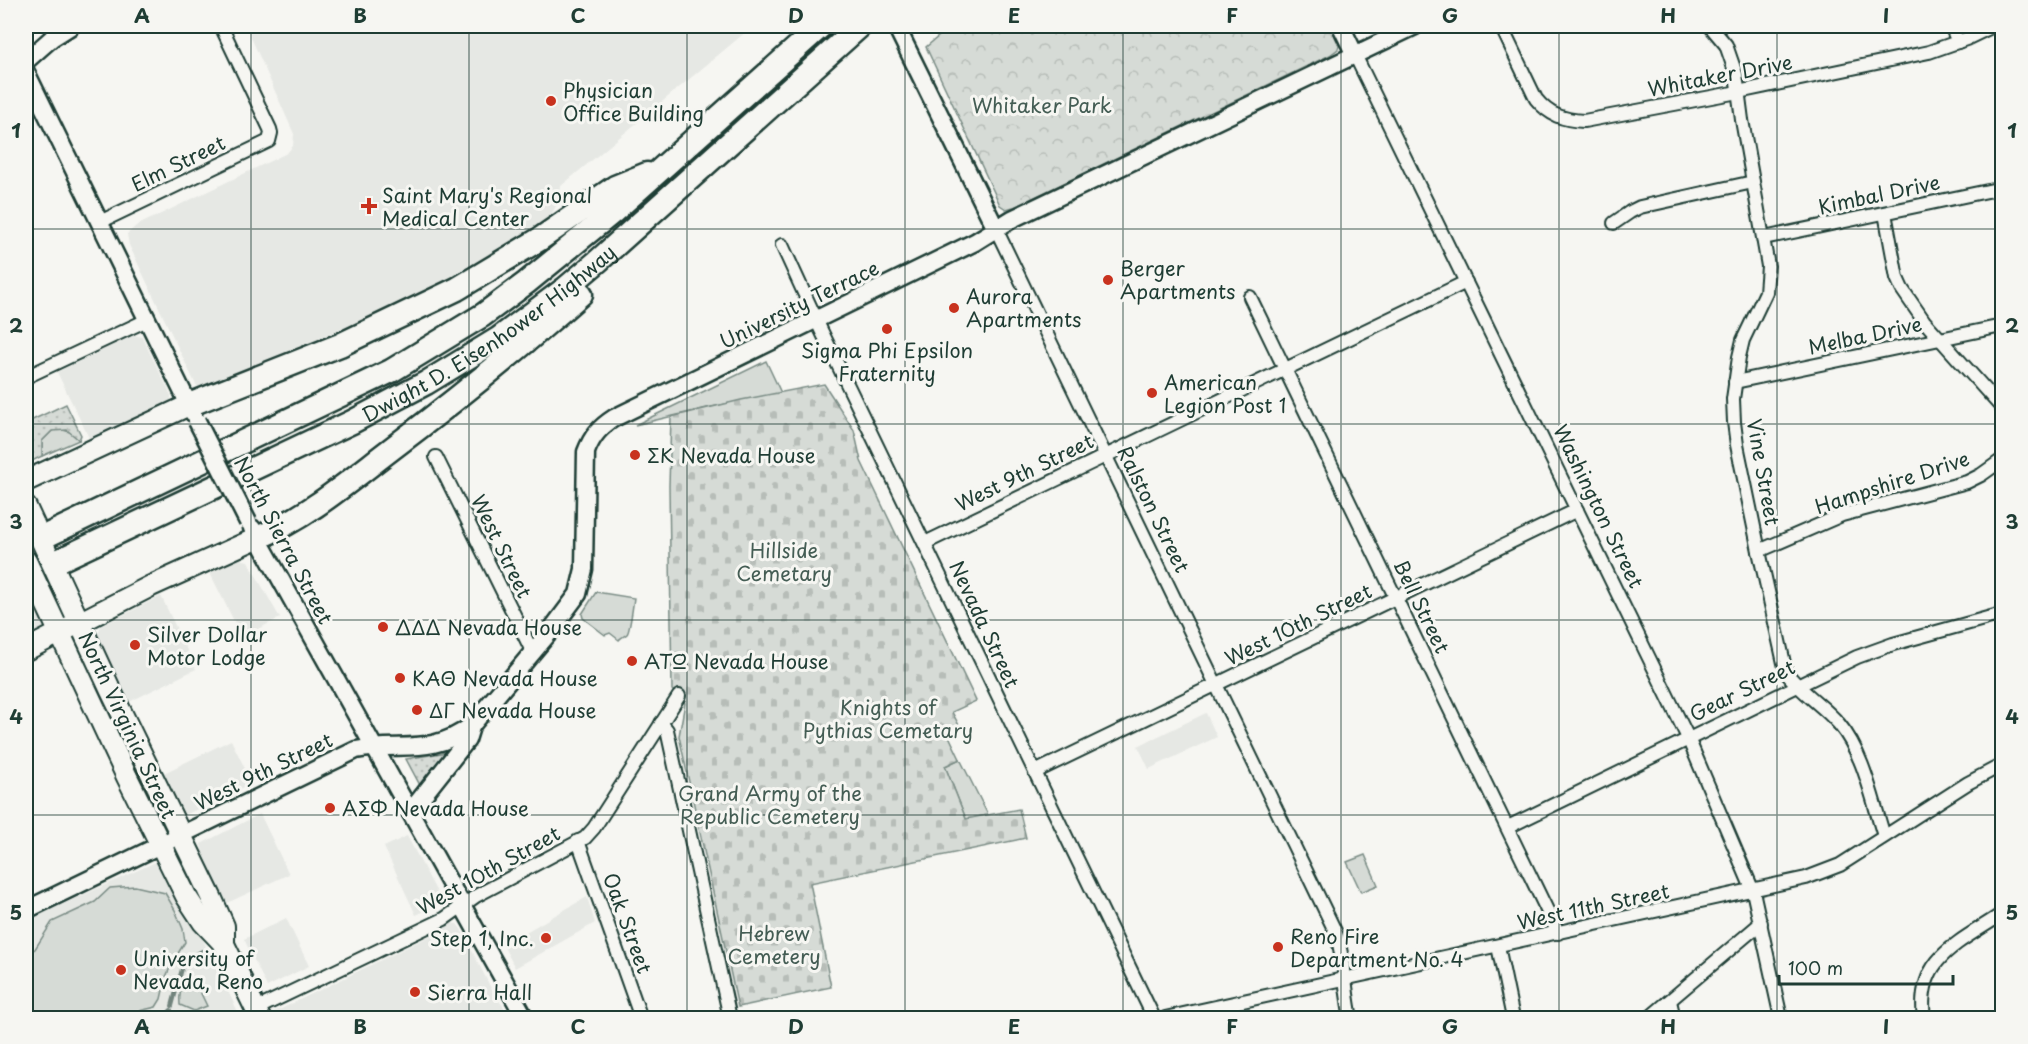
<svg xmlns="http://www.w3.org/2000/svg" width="2028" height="1044" font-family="'Playpen Sans',sans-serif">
<defs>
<pattern id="cemetery-stones" width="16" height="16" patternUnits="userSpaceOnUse" patternTransform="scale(1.5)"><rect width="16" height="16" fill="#d6dbd6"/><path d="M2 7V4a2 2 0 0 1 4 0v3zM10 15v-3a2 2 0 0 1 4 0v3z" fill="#b7bdb8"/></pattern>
<pattern id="park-crowns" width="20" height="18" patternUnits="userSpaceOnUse" patternTransform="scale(1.5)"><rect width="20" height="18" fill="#d6dbd6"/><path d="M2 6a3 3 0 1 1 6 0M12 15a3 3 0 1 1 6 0" fill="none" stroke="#b7bdb8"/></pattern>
<pattern id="garden-dots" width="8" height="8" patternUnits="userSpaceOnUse" patternTransform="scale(1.5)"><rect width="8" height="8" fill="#d6dbd6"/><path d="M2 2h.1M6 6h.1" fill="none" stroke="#b7bdb8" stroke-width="1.8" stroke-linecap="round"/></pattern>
</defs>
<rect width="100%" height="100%" fill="#f6f6f2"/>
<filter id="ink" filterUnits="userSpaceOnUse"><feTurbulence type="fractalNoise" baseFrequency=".0167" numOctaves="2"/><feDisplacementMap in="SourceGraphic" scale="12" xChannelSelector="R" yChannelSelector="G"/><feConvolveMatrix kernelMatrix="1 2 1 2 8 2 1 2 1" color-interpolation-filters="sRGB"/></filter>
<g filter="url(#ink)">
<g fill="#e6e8e4">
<polygon points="246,26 753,26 561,186 559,201 548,220 509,250 354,325 203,389 196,385 129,245 127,234 136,226 287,153 293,146 294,134"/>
<polygon points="134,335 142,337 171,395 171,400 90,440 57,372"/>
<polygon points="240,559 248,561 250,565 280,618 242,637 210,573"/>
<polygon points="26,575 47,628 26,638"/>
<polygon points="161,596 196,669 129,702 98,636 98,633 101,626"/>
<polygon points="1206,713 1217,737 1149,769 1138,746"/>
<polygon points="231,740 252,783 185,815 164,773"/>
<polygon points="260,814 289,874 227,903 203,853 201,844"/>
<polygon points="407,836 441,900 438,905 416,915 384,847"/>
<polygon points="158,861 167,866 241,1018 26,1018 26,921"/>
<polygon points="587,897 595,923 515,968 503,945"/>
<polygon points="286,918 309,966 267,987 244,939"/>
<polygon points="451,923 457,924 461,929 494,994 512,1018 254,1018 281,1009 440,931 446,924"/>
</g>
<g fill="#d6dbd6" stroke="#7a8c85" stroke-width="1.5">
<polygon points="766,361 781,393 711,407 635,425"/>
<polygon points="60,429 73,433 79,440 42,456 42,441 52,431"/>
<path d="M596 592 634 598C633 604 630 631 627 634 625 636 621 637 619 640L610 633 605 635 583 618 582 614Z"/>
<polygon points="960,759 988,815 966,819 945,766"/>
<polygon points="1365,855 1378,885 1361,892 1347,862"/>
<polygon points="135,886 165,893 175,910 183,929 185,942 172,963 166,977 161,999 156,1007 110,1018 26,1018 26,963 29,961 28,953 35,949 52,922 95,902 110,888"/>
<path d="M187 981H195L207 1006 194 1011 180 1005C179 997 180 986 187 981Z"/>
</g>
<polygon fill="url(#cemetery-stones)" stroke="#7a8c85" stroke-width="1.5" points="824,384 854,430 861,461 976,701 952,712 961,729 949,736 960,759 945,766 966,819 1019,809 1026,838 810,883 831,987 738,1007 679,736 685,703 672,690 669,486 671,417 741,400"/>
<polygon fill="url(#park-crowns)" stroke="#7a8c85" stroke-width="1.5" points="951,26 1330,26 1339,45 1338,49 1330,55 1014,207 1006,209 1000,205 926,47"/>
<g fill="url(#garden-dots)" stroke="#7a8c85" stroke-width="1.5">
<polygon points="66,404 81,435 79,440 67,430 52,431 42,441 42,456 30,462 26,456 26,423"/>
<polygon points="447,752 421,787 406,759"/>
</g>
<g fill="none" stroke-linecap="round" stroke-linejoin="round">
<g stroke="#72847d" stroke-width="4">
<polyline points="172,1006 183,965 187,959 202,951"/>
<polyline points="140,1018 168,1013 171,1010"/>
</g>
<polyline stroke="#cbd1cc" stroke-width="22" stroke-dasharray="22 11" stroke-linecap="butt" points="26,546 50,534"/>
<defs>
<g id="street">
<path d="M1501 26 1536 99C1549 115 1563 120 1584 121L1738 92 1929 52 1966 39 1993 26"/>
<path d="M1710 26 1726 45 1736 74 1742 120 1768 266 1766 292 1743 340 1739 357 1733 399 1734 422 1737 445 1759 551 1786 672C1800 692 1823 705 1839 724 1864 754 1872 799 1884 836"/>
<polyline points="1951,26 1958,42"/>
<polyline points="1355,55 1688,738 1753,891 1781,1018"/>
<polyline points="1885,213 1897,278 1902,289 1924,321 2002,408"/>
<polyline points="100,222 269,141 271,133 270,129 221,26"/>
<polyline points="1614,223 1630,212 1640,207 1753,182"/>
<path d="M996 229 1336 933C1345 961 1345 990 1351 1018"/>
<polyline points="1764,238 2002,188"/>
<polyline points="782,245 821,330 1154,1018"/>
<polyline points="1250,297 1558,933"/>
<polyline points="26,377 147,320"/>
<polyline points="1735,382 2002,326"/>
<polyline points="436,457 533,653"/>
<polyline points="925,543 1466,282"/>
<polyline points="1759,551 1842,515 1967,482 1981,475 2002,460"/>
<polyline points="661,723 667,730 730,1018"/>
<polyline points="1035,772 1577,510"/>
<polyline points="1508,827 1857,657 1893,644 2002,614"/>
<polyline points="578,841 641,1018"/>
<polyline points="1498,946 1513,1018"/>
<polyline points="1670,1001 1674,1018"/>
<polyline points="256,1009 444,919 476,896 585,838 594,828 679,696"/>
<polyline points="1165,1018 1806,878 1840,865 1968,783 2002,765"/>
<polyline points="1649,1018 1761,923"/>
<path d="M1924 1018C1916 958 1959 943 2002 914"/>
</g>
<g id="secondary">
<polyline points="896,26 996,229"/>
<polyline points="1341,26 1355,55"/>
<polyline points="26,61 52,38 71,26"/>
<polyline points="26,72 193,413"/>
<polyline points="252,528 525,1018"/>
<polyline points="410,812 467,740 471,727"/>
<path d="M26 910 356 750C400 741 430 757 471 726L548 634 578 594 584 569 586 452C592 436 600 427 614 418L975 242 1012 219 1415 26"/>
</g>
<g id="primary">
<polyline points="26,481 189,405"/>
<polyline points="26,507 111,691 212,899 224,926 224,944"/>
<polyline points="26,561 127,777 186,896 203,922 224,944 260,1018"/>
<polyline points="26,650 151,586 257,538"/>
</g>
<g id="highway">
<polyline points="189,405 340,345 457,289 540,239 615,187 647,174"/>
<polyline points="50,534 391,371 483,315 526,283 613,212 821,26"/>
<path d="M257 538C306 518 348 482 390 450 456 400 519 349 581 294"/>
<path id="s1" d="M62 559 352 422 426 383 498 339 566 288 598 261 860 26"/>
</g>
</defs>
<use href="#street" stroke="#1f3d34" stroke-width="16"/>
<use href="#secondary" stroke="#1f3d34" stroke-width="21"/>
<use href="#primary" stroke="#1f3d34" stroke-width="24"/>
<use href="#highway" stroke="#1f3d34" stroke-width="27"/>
<use href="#street" stroke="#f6f6f2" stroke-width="12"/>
<use href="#secondary" stroke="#f6f6f2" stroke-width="16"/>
<use href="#primary" stroke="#f6f6f2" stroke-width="20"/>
<use href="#highway" stroke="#f6f6f2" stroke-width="22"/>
<defs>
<polyline id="secondary-bridge" points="197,421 248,522"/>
</defs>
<use href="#secondary-bridge" stroke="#1f3d34" stroke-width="21" stroke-linecap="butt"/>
<use href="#secondary-bridge" stroke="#f6f6f2" stroke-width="16"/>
</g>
</g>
<path fill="none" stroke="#1f3d34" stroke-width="1.5" stroke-opacity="0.55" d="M251 26V1018M469 26V1018M687 26V1018M905 26V1018M1123 26V1018M1341 26V1018M1559 26V1018M1777 26V1018M26 229H2002M26 424H2002M26 620H2002M26 815H2002"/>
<g fill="#c8321e" stroke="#f6f6f2" stroke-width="2">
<circle cx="551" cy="101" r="6"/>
<path d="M366 197h6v6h6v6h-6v6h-6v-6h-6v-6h6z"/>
<circle cx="1108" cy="280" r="6"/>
<circle cx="954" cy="308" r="6"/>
<circle cx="887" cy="329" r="6"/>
<circle cx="1152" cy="393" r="6"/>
<circle cx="635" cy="455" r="6"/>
<circle cx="383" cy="627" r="6"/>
<circle cx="135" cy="645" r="6"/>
<circle cx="632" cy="661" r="6"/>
<circle cx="400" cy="678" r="6"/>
<circle cx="417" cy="710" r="6"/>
<circle cx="330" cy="808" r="6"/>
<circle cx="546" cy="938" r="6"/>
<circle cx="1278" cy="947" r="6"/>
<circle cx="121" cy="970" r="6"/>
<circle cx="415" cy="992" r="6"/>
</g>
<g text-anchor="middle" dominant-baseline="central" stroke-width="6" stroke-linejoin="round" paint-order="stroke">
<g font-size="20" fill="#1f3d34" stroke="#f6f6f2">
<text transform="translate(1720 75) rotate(-11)">Whitaker Drive</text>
<text transform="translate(178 163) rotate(-26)">Elm Street</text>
<text transform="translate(1879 194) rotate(-12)">Kimbal Drive</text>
<text transform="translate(799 304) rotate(-26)">University Terrace</text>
<text stroke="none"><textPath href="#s1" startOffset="484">Dwight D. Eisenhower Highway</textPath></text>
<text transform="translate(1865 335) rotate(-12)">Melba Drive</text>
<text transform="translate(1024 472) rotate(-26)">West 9th Street</text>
<text transform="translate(1764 472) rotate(80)">Vine Street</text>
<text transform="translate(1892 482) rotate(-18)">Hampshire Drive</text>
<text transform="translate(1599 506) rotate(64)">Washington Street</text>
<text transform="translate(1154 509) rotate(64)">Ralston Street</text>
<text transform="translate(284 540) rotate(62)">North Sierra Street</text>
<text transform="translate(502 546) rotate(64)">West Street</text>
<text transform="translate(1422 606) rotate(64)">Bell Street</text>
<text transform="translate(985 624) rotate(65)">Nevada Street</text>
<text transform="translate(1298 624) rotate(-26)">West 10th Street</text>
<text transform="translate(1742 690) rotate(-26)">Gear Street</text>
<text transform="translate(128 725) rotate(65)">North Virginia Street</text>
<text transform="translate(263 771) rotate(-26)">West 9th Street</text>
<text transform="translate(488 870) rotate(-29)">West 10th Street</text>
<text transform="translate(1593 906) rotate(-12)">West 11th Street</text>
<text transform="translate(628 923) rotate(70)">Oak Street</text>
</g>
<g font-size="20" fill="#1f3d34" stroke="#f6f6f2" text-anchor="start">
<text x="563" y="90">Physician<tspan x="563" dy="23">Office Building</tspan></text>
<text x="382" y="195">Saint Mary's Regional<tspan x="382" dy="23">Medical Center</tspan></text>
<text x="1120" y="268">Berger<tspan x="1120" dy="23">Apartments</tspan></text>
<text x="966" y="296">Aurora<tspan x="966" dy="23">Apartments</tspan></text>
<text x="887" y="350" text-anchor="middle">Sigma Phi Epsilon<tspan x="887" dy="23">Fraternity</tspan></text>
<text x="1164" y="382">American<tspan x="1164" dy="23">Legion Post 1</tspan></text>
<text x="647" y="455">ΣΚ Nevada House</text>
<text x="395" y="627">ΔΔΔ Nevada House</text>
<text x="147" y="634">Silver Dollar<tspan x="147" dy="23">Motor Lodge</tspan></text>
<text x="644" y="661">ΑΤΩ Nevada House</text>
<text x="412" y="678">ΚΑΘ Nevada House</text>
<text x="429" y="710">ΔΓ Nevada House</text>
<text x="342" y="808">ΑΣΦ Nevada House</text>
<text x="1290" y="936">Reno Fire<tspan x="1290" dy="23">Department No. 4</tspan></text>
<text x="534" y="938" text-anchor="end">Step 1, Inc.</text>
<text x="133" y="958">University of<tspan x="133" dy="23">Nevada, Reno</tspan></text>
<text x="427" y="992">Sierra Hall</text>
</g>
<g font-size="20" fill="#445d54" stroke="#f6f6f2">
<text x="1042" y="105">Whitaker Park</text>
<text x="784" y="550">Hillside<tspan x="784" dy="23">Cemetary</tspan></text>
<text x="888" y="707">Knights of<tspan x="888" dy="23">Pythias Cemetary</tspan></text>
<text x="770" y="793">Grand Army of the<tspan x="770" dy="23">Republic Cemetery</tspan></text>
<text x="774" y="933">Hebrew<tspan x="774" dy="23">Cemetery</tspan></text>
</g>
</g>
<rect width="2028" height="1044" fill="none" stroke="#f6f6f2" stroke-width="66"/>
<path d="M1779 975v9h174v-9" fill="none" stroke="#1f3d34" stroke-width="3"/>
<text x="1788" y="975" font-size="18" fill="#1f3d34" stroke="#f6f6f2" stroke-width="4.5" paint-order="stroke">100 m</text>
<rect x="33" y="33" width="1962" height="978" fill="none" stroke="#1f3d34" stroke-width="2"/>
<g font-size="20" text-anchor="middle" font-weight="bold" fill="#1f3d34">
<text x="142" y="23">A</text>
<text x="360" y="23">B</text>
<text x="578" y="23">C</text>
<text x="796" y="23">D</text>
<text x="1014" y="23">E</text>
<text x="1232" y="23">F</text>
<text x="1450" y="23">G</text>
<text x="1668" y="23">H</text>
<text x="1886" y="23">I</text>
<text x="16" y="138">1</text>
<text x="2012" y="138">1</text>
<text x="16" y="333">2</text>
<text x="2012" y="333">2</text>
<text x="16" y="529">3</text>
<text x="2012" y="529">3</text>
<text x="16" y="724">4</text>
<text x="2012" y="724">4</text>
<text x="16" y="920">5</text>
<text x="2012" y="920">5</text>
<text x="142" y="1034">A</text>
<text x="360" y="1034">B</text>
<text x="578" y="1034">C</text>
<text x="796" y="1034">D</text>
<text x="1014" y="1034">E</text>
<text x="1232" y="1034">F</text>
<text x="1450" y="1034">G</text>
<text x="1668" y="1034">H</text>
<text x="1886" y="1034">I</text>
</g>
</svg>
